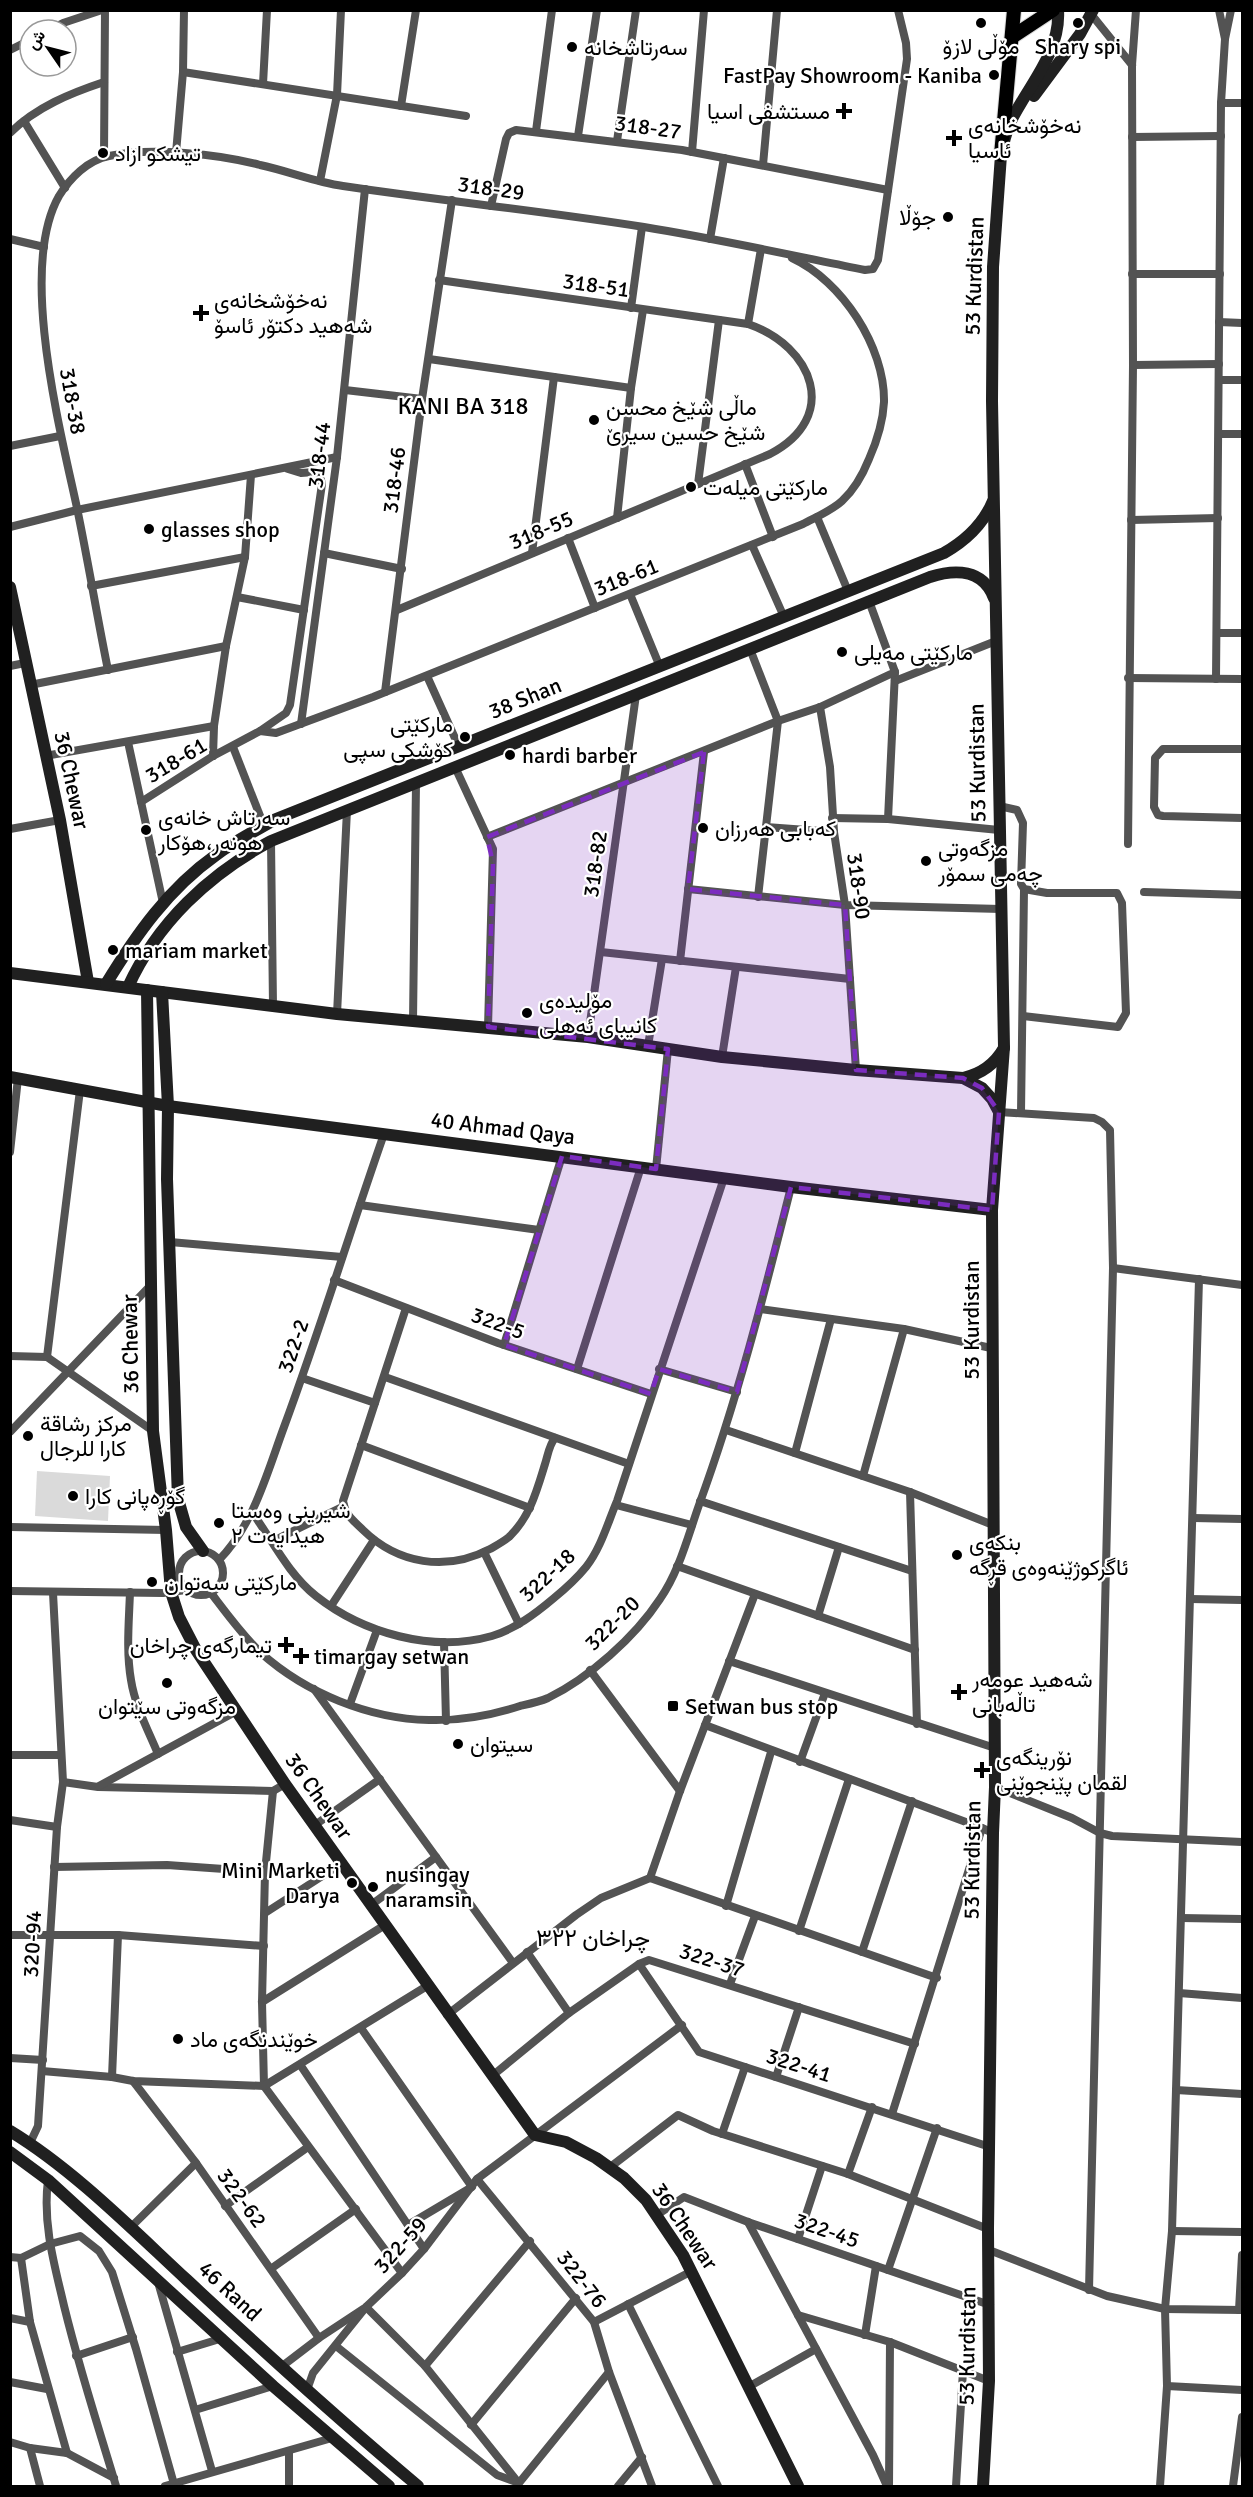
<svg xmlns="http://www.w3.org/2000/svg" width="1253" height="2497" font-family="Signika,Vazirmatn,sans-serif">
<rect width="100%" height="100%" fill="#fff"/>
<polygon fill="#dadada" points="37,1471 110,1476 108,1521 35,1516"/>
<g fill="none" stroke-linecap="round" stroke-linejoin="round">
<defs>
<g id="primary">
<polyline points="1012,37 1053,10"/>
<polyline points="1001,155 1014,10"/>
</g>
</defs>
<use href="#primary" stroke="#dbdbdb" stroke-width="16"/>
<g stroke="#535353" stroke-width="8">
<polyline points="1219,10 1225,39 1231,10"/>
<polyline points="1091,14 1132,65"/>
<polyline points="49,30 63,23 102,10"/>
<polyline points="10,50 30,40"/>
<polyline points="183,72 466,116"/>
<polyline points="263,84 267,10"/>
<polyline points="1221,103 1242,103"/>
<polyline points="401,106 416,10"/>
<polyline points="24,121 65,188"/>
<polyline points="536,131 552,10"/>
<path d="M10 133C36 107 71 93 104 82"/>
<polyline points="578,136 597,10"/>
<polyline points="1132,137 1221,136"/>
<polyline points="617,141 636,10"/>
<polyline points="692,152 704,10"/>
<polyline points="176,153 183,72 184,10"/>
<polyline points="104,157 105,10"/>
<polyline points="763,165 777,10"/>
<polyline points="320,181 337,95 341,10"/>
<polyline points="491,206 506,139 509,133 516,130 682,150 888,190"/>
<polyline points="10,239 44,247"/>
<polyline points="710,239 724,158"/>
<polyline points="1132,274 1220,274"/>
<polyline points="439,280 748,324"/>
<polyline points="631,308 642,227"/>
<polyline points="1219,322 1242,323"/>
<polyline points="429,359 631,388"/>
<polyline points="1133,365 1219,364"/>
<polyline points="1219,380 1242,380"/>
<polyline points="345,390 422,399"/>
<polyline points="1219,434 1242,434"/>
<polyline points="10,446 60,436"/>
<polyline points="745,464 773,537"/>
<polyline points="698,484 719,320"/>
<polyline points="817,517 848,591"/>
<polyline points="617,518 631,388 643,310"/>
<polyline points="1131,520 1218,518"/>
<polyline points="10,527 77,510 337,457"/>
<polyline points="568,538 595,608"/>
<polyline points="752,545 784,617"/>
<polyline points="324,553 402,569"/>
<polyline points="532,553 554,377"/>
<polyline points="91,586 245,557"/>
<polyline points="630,594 660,667"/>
<polyline points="237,597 304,610"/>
<path d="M397 610 770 454C841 417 813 346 748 324L761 249"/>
<polyline points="1217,633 1242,633"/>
<polyline points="750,649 778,721 758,897"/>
<polyline points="10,666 25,663"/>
<path d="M108 670C97 616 88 561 77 508 60 429 18 268 59 196 70 178 88 160 109 156 152 147 218 154 260 165 288 171 315 182 343 186 443 201 544 211 644 227 718 239 791 255 865 270L873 269 878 260 907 59 906 43 898 10"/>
<polyline points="427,676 459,747"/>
<polyline points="1128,678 1242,679"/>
<polyline points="1216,679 1221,103 1225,39"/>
<polyline points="895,681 996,641"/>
<polyline points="30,685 226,646"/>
<polyline points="385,692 422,399 452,200"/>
<polyline points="820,707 830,767 834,832 845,905 856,1070"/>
<polyline points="301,724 337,457 365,189"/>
<polyline points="260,731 286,713 290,705 322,484 320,476 314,472 301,473 288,469"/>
<polyline points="128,742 163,903"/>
<polyline points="233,747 264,826"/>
<polyline points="1242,749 1163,749 1155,758 1154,807 1158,815 1163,816 1242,818"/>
<polyline points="45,756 214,726"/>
<polyline points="213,756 214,726 226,646 245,557 251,475"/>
<polyline points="455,767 493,849 488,1027"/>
<path d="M141 802 213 756 260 731 276 733 373 697 803 524C816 517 831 511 842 501 854 490 863 474 869 459 877 441 883 421 884 402 885 347 842 281 792 258"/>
<polyline points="999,806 1017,810 1023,823 1021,884 1024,889 1047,893 1117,893 1122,903 1126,1013 1118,1027 1023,1016"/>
<polyline points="832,818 888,819 999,830"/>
<polyline points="888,819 895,672"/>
<polyline points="766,827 834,832"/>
<polyline points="10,829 60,820"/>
<polyline points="487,837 778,721 820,707 895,672 869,601"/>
<polyline points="271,841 273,1006"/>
<polyline points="1128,844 1133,365 1132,65 1136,10"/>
<polyline points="688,889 845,905 1001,909"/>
<polyline points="1144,892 1242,895"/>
<polyline points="601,952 850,979"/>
<polyline points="680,961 704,752"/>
<polyline points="337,1014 347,810"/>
<polyline points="413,1021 416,783"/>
<polyline points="588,1037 636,695"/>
<polyline points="648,1046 662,959"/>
<polyline points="722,1057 736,967"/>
<polyline points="999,1112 1094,1118 1102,1122 1110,1130 1113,1268 1089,2290"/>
<polyline points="1021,1113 1024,889"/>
<polyline points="10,1152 18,1078"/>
<polyline points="656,1169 668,1049"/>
<polyline points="360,1205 539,1230"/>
<polyline points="170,1242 342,1257"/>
<polyline points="1113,1268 1242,1285"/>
<polyline points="334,1280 498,1343 651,1394"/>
<path d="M406 1308 343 1501C345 1515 354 1521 363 1530 398 1564 446 1572 490 1549 497 1545 503 1542 509 1537 530 1517 537 1490 545 1464 548 1455 549 1445 555 1438"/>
<polyline points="760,1309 904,1329 991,1348"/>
<polyline points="504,1345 562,1156"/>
<polyline points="10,1356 47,1357 153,1431"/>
<polyline points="47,1357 80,1090"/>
<polyline points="577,1369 641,1167"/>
<polyline points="659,1369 737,1392"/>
<polyline points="385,1377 629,1464"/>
<polyline points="302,1378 375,1403"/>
<polyline points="726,1430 910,1492 993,1525"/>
<polyline points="10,1432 150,1286"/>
<polyline points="361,1445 530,1508"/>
<polyline points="795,1453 831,1319"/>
<polyline points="863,1476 904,1329"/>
<polyline points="910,1492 917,1724"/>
<polyline points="700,1501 912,1571"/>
<polyline points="616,1505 692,1525"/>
<path d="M252 1512C272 1540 289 1575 316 1596 363 1633 432 1653 492 1636 515 1629 535 1614 554 1598 565 1589 577 1578 586 1567 601 1548 608 1522 617 1501L724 1178"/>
<polyline points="1193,1518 1242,1519"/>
<polyline points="10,1527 166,1530"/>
<polyline points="273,1541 344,1506"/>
<circle cx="201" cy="1573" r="22"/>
<polyline points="484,1552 519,1624"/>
<path d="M219 1560C254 1524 267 1473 284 1427 320 1330 350 1231 384 1134"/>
<polyline points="677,1566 915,1650"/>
<polyline points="10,1591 163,1593 186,1590"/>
<path d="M130 1592C129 1621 126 1651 131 1680 135 1706 148 1730 158 1754"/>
<path d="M211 1593C227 1614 242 1635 261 1653 306 1693 369 1719 429 1720 462 1721 489 1716 520 1706 529 1704 539 1702 548 1698 589 1678 635 1637 660 1599 679 1572 688 1536 699 1505 737 1401 764 1295 791 1187"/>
<polyline points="1190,1599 1242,1600"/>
<polyline points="331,1606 374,1540"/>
<polyline points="818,1616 839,1547"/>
<polyline points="444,1642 446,1721"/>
<polyline points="729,1661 995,1748"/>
<polyline points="590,1670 680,1791"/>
<polyline points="314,1689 513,1963"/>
<polyline points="350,1704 377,1630"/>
<polyline points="705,1725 982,1828"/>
<polyline points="10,1755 60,1755"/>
<polyline points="800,1762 825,1693"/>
<polyline points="63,1782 98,1787 273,1791 285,1784"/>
<polyline points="99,1786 235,1712"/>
<polyline points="995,1787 1072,1818 1100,1833 1112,1836 1242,1842"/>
<polyline points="273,1791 265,1872 262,2002 264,2086 402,2273"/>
<polyline points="10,1820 57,1827"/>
<polyline points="315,1825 380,1779"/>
<polyline points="54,1867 167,1865 265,1872"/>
<polyline points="650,1878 937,1978"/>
<polyline points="650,1878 680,1791 755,1594"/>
<polyline points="371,1905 436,1857"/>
<polyline points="726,1906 771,1752"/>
<polyline points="265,1913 341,1864"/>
<polyline points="1181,1918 1242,1919"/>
<polyline points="799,1931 849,1779"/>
<polyline points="10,1935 118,1935 264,1946"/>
<polyline points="527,1952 569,2013"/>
<polyline points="862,1952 912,1801"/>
<polyline points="639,1964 699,2052 990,2147"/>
<polyline points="730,1984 755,1916"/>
<polyline points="1179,1993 1242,1998"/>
<polyline points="262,2002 385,1925"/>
<polyline points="447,2015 576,1915 601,1898 650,1878"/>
<polyline points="361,2028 472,2187 408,2225"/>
<polyline points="10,2058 43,2060"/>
<polyline points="301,2066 424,2249"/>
<polyline points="42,2071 112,2077 133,2081 264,2086 427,1986"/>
<polyline points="492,2076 569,2013 639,1964 649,1960 915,2044"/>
<polyline points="112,2077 118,1935"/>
<polyline points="776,2077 799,2007"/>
<polyline points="133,2081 196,2163 319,2338"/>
<polyline points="1176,2090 1242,2094"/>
<polyline points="892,2114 982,1828 993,1833"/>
<polyline points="722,2134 745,2067"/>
<polyline points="30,2143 38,2126 57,1827 63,1782 53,1593"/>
<polyline points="609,2168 678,2115 713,2131 848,2174 988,2229"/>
<polyline points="848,2174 872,2107"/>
<polyline points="477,2179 594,2322 609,2372 652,2486"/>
<path d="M48 2180C43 2219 52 2256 61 2293 76 2359 97 2422 116 2486"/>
<polyline points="225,2206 308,2147"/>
<polyline points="657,2215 684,2197 748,2222 990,2305"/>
<polyline points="748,2222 873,2455 887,2486"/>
<polyline points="130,2228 196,2163"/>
<polyline points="1172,2231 1242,2232"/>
<polyline points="798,2239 822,2166"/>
<polyline points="989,2250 1107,2296 1165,2309 1242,2310"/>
<polyline points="10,2257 21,2258 50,2244 80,2236 99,2251 112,2272 136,2349 174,2484"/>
<polyline points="21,2258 30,2322 67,2453"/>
<polyline points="272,2268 356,2209"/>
<polyline points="888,2270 937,2128"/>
<polyline points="158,2282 212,2471"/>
<polyline points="628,2304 718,2486"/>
<polyline points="366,2307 425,2366 517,2481"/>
<polyline points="1239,2310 1242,2255"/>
<polyline points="798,2315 890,2342 989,2381"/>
<polyline points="10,2318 30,2322"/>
<polyline points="594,2322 692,2271"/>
<polyline points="865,2335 876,2266"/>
<polyline points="336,2346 497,2475 519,2483 609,2372"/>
<polyline points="177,2352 223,2338"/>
<polyline points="76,2356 133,2337"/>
<polyline points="425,2366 530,2241"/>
<polyline points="281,2367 319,2338 363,2309"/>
<polyline points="10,2382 47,2389"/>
<polyline points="750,2386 816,2349"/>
<polyline points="1167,2386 1242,2390"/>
<polyline points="307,2390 313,2373 366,2307 402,2273 424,2249 477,2179 682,2025"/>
<polyline points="195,2410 273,2386"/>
<polyline points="471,2425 576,2298"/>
<polyline points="10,2442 30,2448 67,2453 114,2478"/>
<polyline points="30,2448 40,2486"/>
<polyline points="289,2452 289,2486"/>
<polyline points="165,2486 332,2438"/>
<polyline points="618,2486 642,2457"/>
<polyline points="889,2486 890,2342"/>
<polyline points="956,2486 963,2371"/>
<polyline points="1160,2486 1167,2386 1165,2309 1172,2231 1199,1279"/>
<polyline points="1233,2486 1242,2417"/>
</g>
<g stroke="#202020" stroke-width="12">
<polyline points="1034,96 1080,34 1093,10"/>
<polyline points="10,587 60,820 88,982"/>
<polyline points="10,973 337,1014 588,1037 722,1057 856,1070 963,1078 982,1088 992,1099 999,1112"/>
<path d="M106 984C136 935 168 889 216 855 235 841 255 831 276 819L944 553C965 541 983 525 993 501"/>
<path d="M128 987C157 923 209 874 271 841L930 577C955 569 983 569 994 598"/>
<polyline points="147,990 153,1431 166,1530 171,1592 179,1617 196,1650 285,1784 535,2135 566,2142 596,2158 624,2178 646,2200 683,2255 798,2486"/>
<polyline points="162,992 168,1106 167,1179 178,1499 186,1527 203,1551"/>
<polyline points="10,1077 168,1106 791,1187 992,1210"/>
<path d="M963 1078C981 1074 995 1064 1004 1048"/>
<path d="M10 2131C73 2169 133 2230 187 2280 263 2351 339 2420 418 2486"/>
<polyline points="10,2152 48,2180 273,2386 389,2486"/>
<path d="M983 2486 989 2381 988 2229 993 1833 995 1787 992 1210 1004 1047 992 401 993 267 1001 155C1003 144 1006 133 1010 123 1027 87 1061 53 1058 10"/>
</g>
<use href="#primary" stroke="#000" stroke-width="14"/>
</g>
<path fill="#7b2cbf" fill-opacity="0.2" stroke="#7b2cbf" stroke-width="4.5" stroke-dasharray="12 8" stroke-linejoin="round" d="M704 752 688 889 845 905 856 1070 963 1078 982 1088 999 1112 992 1210 791 1187 737 1392 659 1369 651 1394 504 1345 562 1156 656 1169 668 1049 488 1027 493 863 487 837Z"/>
<g fill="#000" stroke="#fff" stroke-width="2">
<circle cx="981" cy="23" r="6"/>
<circle cx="1078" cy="23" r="6"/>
<circle cx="572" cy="47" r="6"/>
<circle cx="994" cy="75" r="6"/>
<path d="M841 102h6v6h6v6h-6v6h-6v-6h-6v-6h6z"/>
<path d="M951 129h6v6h6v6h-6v6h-6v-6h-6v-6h6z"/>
<circle cx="103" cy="153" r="6"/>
<circle cx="948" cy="217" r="6"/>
<path d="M198 304h6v6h6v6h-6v6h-6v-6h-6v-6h6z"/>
<circle cx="594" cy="420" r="6"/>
<circle cx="691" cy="487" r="6"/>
<circle cx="149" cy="529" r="6"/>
<circle cx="842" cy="652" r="6"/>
<circle cx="465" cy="737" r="6"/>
<circle cx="510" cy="755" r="6"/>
<circle cx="703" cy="828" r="6"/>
<circle cx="146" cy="830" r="6"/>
<circle cx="926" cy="861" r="6"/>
<circle cx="113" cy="950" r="6"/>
<circle cx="527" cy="1013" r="6"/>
<circle cx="28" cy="1436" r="6"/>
<circle cx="73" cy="1496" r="6"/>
<circle cx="219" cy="1523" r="6"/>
<circle cx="957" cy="1555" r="6"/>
<circle cx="152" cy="1582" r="6"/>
<path d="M283 1636h6v6h6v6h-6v6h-6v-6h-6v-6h6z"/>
<path d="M298 1647h6v6h6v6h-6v6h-6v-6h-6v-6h6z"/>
<circle cx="167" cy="1683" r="6"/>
<path d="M956 1683h6v6h6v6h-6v6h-6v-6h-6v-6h6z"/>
<rect x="667" y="1700" width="12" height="12" rx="3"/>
<circle cx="458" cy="1744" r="6"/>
<path d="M979 1761h6v6h6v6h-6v6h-6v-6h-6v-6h6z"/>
<circle cx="352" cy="1883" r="6"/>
<circle cx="373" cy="1887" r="6"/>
<circle cx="178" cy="2039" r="6"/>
</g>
<g text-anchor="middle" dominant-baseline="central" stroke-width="4.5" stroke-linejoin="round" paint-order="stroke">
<g font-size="22" fill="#000" stroke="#fff" text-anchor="start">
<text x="981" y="46" text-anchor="middle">مۆڵی لازۆ</text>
<text x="1078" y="46" text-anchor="middle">Shary spi</text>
<text x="584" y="47">سەرتاشخانە</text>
<text x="982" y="75" text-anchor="end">FastPay Showroom - Kaniba</text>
<text x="830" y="111" text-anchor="end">مستشفى اسيا</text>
<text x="968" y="125">نه‌خۆشخانه‌ى<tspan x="968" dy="25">ئاسیا</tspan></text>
<text x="115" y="153">تيشكو ازاد</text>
<text x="936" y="217" text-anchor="end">جۆڵا</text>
<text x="214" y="300">نەخۆشخانەی<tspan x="214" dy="25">شەهید دکتۆر ئاسۆ</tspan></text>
<text x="606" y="407">ماڵی شێخ محسن<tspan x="606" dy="25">شێخ حسین سیرێ</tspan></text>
<text x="703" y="487">مارکێتی میلەت</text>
<text x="161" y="529">glasses shop</text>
<text x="854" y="652">مارکێتی مەیلی</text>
<text x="453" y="724" text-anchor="end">مارکێتی<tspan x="453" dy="25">کۆشکی سپی</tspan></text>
<text x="522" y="755">hardi barber</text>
<text x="158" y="817">سەرتاش خانەی<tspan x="158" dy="25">ھونەر،ھۆکار</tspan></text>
<text x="715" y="828">کەبابی هەرزان</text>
<text x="938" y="848">مزگەوتی<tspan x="938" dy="25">چەمی سمۆر</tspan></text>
<text x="125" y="950">mariam market</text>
<text x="539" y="1000">مۆلیدەی<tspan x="539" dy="25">کانیبای ئەهلی</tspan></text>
<text x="40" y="1423">مركز رشاقة<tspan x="40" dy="25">كارا للرجال</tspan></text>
<text x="85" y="1496">گۆڕەپانی کارا</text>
<text x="231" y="1510">شیرینی وەستا<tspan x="231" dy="25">هیدایەت ٢</tspan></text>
<text x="969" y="1542">بنکەی<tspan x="969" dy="25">ئاگرکوژێنەوەی قڕگە</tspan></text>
<text x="164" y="1582">مارکێتی سەتوان</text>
<text x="272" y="1645" text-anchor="end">تیمارگەی چراخان</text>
<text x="314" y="1656">timargay setwan</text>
<text x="972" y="1679">شەهید عومەر<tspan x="972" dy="25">تاڵەبانی</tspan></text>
<text x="167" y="1706" text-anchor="middle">مزگەوتی سێتوان</text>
<text x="685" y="1706">Setwan bus stop</text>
<text x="470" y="1744">سيتوان</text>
<text x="996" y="1757">نۆرینگەی<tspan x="996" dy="25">لقمان پێنجوێنی</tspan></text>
<text x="340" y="1870" text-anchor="end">Mini Marketi<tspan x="340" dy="25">Darya</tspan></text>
<text x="385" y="1874">nusingay<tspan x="385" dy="25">naramsin</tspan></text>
<text x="190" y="2039">خوێندنگەی ماد</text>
</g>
<g font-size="22" fill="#000" stroke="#fff">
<text transform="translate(648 127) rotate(8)">318-27</text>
<text transform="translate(491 188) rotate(8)">318-29</text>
<text transform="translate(974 276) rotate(-88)">53 Kurdistan</text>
<text transform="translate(596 285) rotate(8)">318-51</text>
<text transform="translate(73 401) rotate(80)">318-38</text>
<text transform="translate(319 455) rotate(-83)">318-44</text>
<text transform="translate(394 480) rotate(-83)">318-46</text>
<text transform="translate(541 530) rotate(-23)">318-55</text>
<text transform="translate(626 577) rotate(-22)">318-61</text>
<text transform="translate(525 698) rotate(-22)">38 Shan</text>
<text transform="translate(176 760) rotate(-31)">318-61</text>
<text transform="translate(977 763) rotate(-91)">53 Kurdistan</text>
<text transform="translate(72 780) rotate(78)">36 Chewar</text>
<text transform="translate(595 864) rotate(-82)">318-82</text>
<text transform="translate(859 886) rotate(82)">318-90</text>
<text transform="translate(503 1128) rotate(7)">40 Ahmad Qaya</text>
<text transform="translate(971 1320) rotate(-90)">53 Kurdistan</text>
<text transform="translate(498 1323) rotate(20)">322-5</text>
<text transform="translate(130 1344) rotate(-91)">36 Chewar</text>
<text transform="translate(293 1346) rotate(-71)">322-2</text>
<text transform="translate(547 1575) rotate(-43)">322-18</text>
<text transform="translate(612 1623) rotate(-45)">322-20</text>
<text transform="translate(319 1796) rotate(55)">36 Chewar</text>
<text transform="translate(972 1860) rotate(-89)">53 Kurdistan</text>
<text transform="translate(32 1944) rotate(-87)">320-94</text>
<text transform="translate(712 1960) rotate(18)">322-37</text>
<text transform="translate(799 2065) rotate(18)">322-41</text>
<text transform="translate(242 2198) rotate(54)">322-62</text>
<text transform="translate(685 2226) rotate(56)">36 Chewar</text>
<text transform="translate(827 2230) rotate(19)">322-45</text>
<text transform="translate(400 2245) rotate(-48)">322-59</text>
<text transform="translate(582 2279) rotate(52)">322-76</text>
<text transform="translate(230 2291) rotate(43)">46 Rand</text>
<text transform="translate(967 2346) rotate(-89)">53 Kurdistan</text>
</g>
<g font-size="24" fill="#000" stroke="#fff">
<text x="463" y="406">KANI BA 318</text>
<text x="593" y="1938">چراخان ٣٢٢</text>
</g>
</g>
<rect width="1253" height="2497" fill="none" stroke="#000000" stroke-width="24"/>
<g transform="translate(48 48) rotate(305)"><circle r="28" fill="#ffffff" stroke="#999999" stroke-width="1.5"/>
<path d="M0-4.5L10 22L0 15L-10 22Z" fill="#000000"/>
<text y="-9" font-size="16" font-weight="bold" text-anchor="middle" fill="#000000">ش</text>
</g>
</svg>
